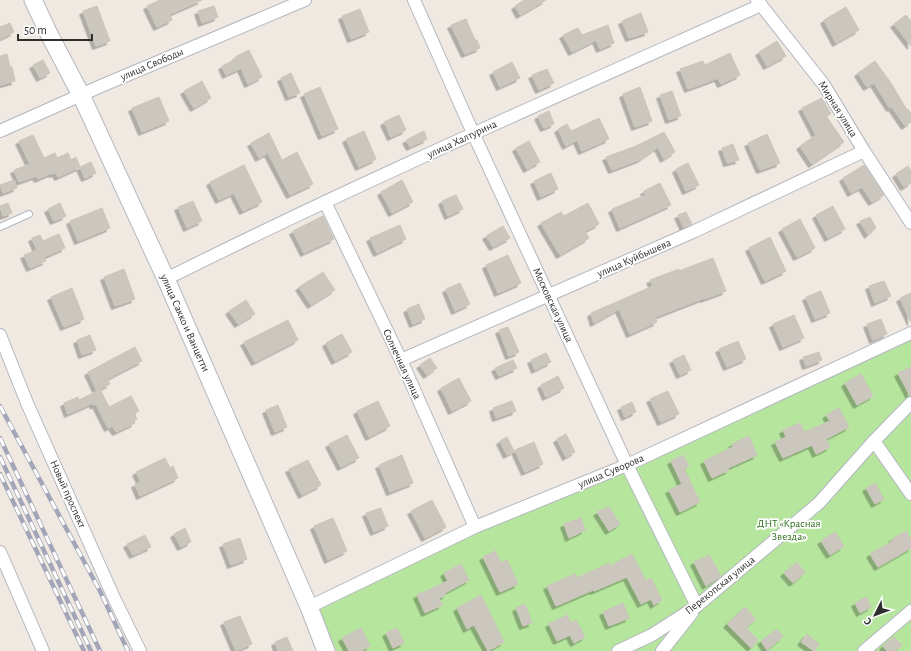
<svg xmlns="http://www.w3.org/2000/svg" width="911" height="651" font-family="'Alegreya Sans',sans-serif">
<defs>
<filter id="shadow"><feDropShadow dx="-3.5" dy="3.5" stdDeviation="0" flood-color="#0004"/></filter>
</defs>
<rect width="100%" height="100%" fill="#efe9e1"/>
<polygon fill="#b6e59e" points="911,335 911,651 332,651 317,611 477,530 641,466"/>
<g fill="#cbc7bf" stroke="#cbc5ba" filter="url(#shadow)">
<polygon points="160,0 202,0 170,14 172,20 157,27 147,6"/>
<polygon points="524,0 546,0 520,15 515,6"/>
<polygon points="97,6 110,41 96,46 83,11"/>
<polygon points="214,6 218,17 202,23 198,11"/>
<polygon points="846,7 859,30 836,43 824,20"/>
<polygon points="360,9 369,32 351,39 342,16"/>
<polygon points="641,13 648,32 629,38 622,21"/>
<polygon points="906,15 911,21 911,46 894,24"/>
<polygon points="466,19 475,40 477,40 480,48 465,54 451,25"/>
<polygon points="10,23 14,32 0,39 0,27"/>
<polygon points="608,25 614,43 600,49 596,40 572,52 563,35 578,28 582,35"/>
<polygon points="777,41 786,56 767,66 759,52"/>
<polygon points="249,50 262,77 248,84 241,68 226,75 222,66 236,59 235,57"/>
<polygon points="730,53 740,75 721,84 718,78 688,89 680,69 703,61 705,65"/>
<polygon points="7,54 10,67 12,67 15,81 0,85 0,56"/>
<polygon points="43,60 50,73 40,78 33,65"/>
<polygon points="875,61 891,83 907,110 908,109 911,114 911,122 905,126 892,107 890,108 874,83 867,87 858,73"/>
<polygon points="512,62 520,78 500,87 493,72"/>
<polygon points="547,69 554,83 539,90 532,75"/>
<polygon points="291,73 300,93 289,97 281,78"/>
<polygon points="202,81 211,98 194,108 184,91"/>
<polygon points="320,87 338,129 322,136 304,94"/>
<polygon points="640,87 652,121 635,127 623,94"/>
<polygon points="672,91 681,116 669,120 660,95"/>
<polygon points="159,97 169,121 142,132 132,108"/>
<polygon points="822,98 831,114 826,116 844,142 812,164 800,146 816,135 802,108"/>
<polygon points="549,111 554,124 544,128 538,116"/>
<polygon points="399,115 406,130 391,137 384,122"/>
<polygon points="599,118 609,139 582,151 577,140 566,146 558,129 567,124 571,131"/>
<polygon points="364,131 376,159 359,167 346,139"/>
<polygon points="424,131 427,139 410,147 406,140"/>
<polygon points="664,132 675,152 664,159 658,147 641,159 612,170 606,157 636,146"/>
<polygon points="269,133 282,160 297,152 313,184 290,195 268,153 259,158 251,143"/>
<polygon points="767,134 780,163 760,170 748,143"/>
<polygon points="33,135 44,158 55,153 57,158 68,153 71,160 76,157 80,167 58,177 56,173 53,174 52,173 38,179 36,176 19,182 14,170 30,164 19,141"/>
<polygon points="529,141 540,162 527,169 516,148"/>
<polygon points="733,144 739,160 727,163 722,148"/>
<polygon points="91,162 96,173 85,178 80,167"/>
<polygon points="688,163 699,185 686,191 676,169"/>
<polygon points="244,165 262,202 243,211 234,193 219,200 210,182"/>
<polygon points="864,165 884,195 872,202 862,187 851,193 843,178"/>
<polygon points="908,166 911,171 911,183 904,187 896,174"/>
<polygon points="551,173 558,189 541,197 534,181"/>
<polygon points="14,180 17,188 3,193 0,185"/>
<polygon points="402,180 413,202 392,213 381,192"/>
<polygon points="660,183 671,205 620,228 612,209 646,195 644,191"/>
<polygon points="456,195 463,209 448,216 442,201"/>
<polygon points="193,201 202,221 187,228 178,207"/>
<polygon points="8,203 12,213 3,216 0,206"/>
<polygon points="60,203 66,216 54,221 48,209"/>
<polygon points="588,203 599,224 585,231 589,238 560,255 541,223 561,212 564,216"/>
<polygon points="833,206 845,229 828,238 816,215"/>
<polygon points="102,208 110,228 78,241 70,221"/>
<polygon points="686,212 692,224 684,228 678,215"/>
<polygon points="323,216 334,239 304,253 293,231"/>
<polygon points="870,217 876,228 868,235 860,221"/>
<polygon points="800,219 815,248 797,257 782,229"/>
<polygon points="400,225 406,239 377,253 370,238"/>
<polygon points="503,226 510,238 493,247 486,236"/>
<polygon points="59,234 65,248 44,257 46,261 30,268 24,255 37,250 32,238 40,235 43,241"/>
<polygon points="770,237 786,271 765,281 749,248"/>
<polygon points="508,255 521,283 498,293 486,265"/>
<polygon points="713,258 726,291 704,299 704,298 655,317 657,322 630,334 619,309 594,323 591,313 653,286 650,280 679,269 679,271"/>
<polygon points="124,269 135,299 115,306 104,277"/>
<polygon points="323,272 335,290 311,305 299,287"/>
<polygon points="884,281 891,296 875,303 869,286"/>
<polygon points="460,283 470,304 455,311 446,289"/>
<polygon points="72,288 84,319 64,327 51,297"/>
<polygon points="821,291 830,313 815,319 806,297"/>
<polygon points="911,293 911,322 900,298"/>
<polygon points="246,300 255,314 238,324 229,311"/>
<polygon points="419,304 425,319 413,324 407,309"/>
<polygon points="794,315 804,338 783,347 773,324"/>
<polygon points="881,319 887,334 873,340 867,324"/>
<polygon points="288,320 298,340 255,362 244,342"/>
<polygon points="508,327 519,352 509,356 499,330"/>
<polygon points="342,334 352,352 335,361 326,343"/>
<polygon points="90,335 96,350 82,355 77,340"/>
<polygon points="738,341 746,359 727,367 719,349"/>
<polygon points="135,347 142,361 107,379 110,384 100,389 109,407 131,396 139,411 134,414 137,419 134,421 135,423 116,432 112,426 108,428 96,404 94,406 93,403 68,414 64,403 78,397 79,400 97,391 88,372"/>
<polygon points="819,352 822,360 806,366 803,357"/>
<polygon points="546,353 551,362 535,370 531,360"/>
<polygon points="684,355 691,370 680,375 673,360"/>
<polygon points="430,358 437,368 427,375 420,365"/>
<polygon points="513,360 517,368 499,376 495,368"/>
<polygon points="911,367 911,396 910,396 898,373"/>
<polygon points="861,374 873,396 857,405 845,383"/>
<polygon points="558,376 564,388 546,397 541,385"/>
<polygon points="459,378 471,401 452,411 441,388"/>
<polygon points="668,391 679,414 661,422 650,399"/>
<polygon points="378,401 390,426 369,437 357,411"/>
<polygon points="512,401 516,411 496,418 493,408"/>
<polygon points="632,402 636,412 625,417 621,407"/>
<polygon points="278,405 287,427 275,432 266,410"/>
<polygon points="839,408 849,427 826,439 830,447 816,454 812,445 783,458 775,442 786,437 783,430 800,423 804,432 830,421 826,415"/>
<polygon points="566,434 575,452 566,457 557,439"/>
<polygon points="347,435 359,458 341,467 329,444"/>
<polygon points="749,436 757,455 728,468 729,470 712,478 704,461 733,447 732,444"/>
<polygon points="507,437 514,451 507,455 500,441"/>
<polygon points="534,442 543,464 525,472 515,450"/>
<polygon points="402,455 413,483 390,492 379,465"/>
<polygon points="683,455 689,466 684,469 700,502 680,512 669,490 682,484 671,461"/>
<polygon points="165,458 170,468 173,466 178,478 140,496 135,484 141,482 136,472"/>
<polygon points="308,460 321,485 302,495 289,469"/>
<polygon points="875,483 884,499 875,504 866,488"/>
<polygon points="432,500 446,527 425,538 411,511"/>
<polygon points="609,507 620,524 609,531 597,512"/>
<polygon points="381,508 388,526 374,532 366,513"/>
<polygon points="333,518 347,551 328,560 314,526"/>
<polygon points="581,518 585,530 569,538 564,524"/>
<polygon points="185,528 191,542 181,547 174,534"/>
<polygon points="906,531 911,540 911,548 878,567 870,554 893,541 892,539"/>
<polygon points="835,532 844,546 830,555 821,541"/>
<polygon points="145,535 151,547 133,555 127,544"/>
<polygon points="240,538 247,559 231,565 223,544"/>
<polygon points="495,551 501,563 507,560 518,584 500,592 483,557"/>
<polygon points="632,554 646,581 651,578 662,600 654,605 651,599 641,604 627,577 594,591 593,590 556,606 547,586 575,574 577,578 609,563 610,566"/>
<polygon points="709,555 721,576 706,586 694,562"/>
<polygon points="797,562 805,573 793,583 784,573"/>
<polygon points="461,564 469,580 445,593 446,595 439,598 442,605 425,613 417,595 448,581 444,573"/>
<polygon points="481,595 504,642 488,651 474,625 467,629 457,608"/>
<polygon points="866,597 871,607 860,613 855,603"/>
<polygon points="623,603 629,618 609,626 603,612"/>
<polygon points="525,604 532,623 523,626 516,608"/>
<polygon points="745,607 756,619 746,628 758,640 751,648 727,624"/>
<polygon points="567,615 571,623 576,620 585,637 574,643 570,635 557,641 549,624"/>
<polygon points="240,616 252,644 236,651 224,622"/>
<polygon points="361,628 370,646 361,651 349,651 342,638"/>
<polygon points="397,628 404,643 393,648 386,633"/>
<polygon points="777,629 783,637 767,650 761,641"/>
<polygon points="807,634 819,644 814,651 801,642"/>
<polygon points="287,637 293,651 278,651 275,642"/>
<polygon points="894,637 902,645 895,651 887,651 883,646"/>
</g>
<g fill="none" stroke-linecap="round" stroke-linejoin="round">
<defs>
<polyline id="service" points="0,227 29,214"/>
<g id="minor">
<polyline points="414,0 473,133 627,465 697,606"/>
<polyline points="757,0 824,85 864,151 911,223"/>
<polyline points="0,131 101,86 305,0"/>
<polyline points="325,202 401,360 475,527"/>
<path d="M166 279C362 181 562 94 761 5"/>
<polyline points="0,335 27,403 114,598 140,651"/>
<polyline points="401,360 695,231 864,151"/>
<polyline points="874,441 911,494"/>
<polyline points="0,552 43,651"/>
<polyline points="309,607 475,527 627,465 911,333"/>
<polyline points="618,651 652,635 697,606 819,503 874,441 911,403"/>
<polyline points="662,651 692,613"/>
<polyline points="864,651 911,611"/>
</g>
<polyline id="secondary" points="33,0 49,34 81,95 166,279 309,607 326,651"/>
</defs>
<use href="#service" stroke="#b4b7c1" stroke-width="8"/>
<use href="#minor" stroke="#b4b7c1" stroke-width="14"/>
<use href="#secondary" stroke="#b4b7c1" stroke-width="19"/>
<use href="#service" stroke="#fff" stroke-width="6"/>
<use href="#minor" stroke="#fff" stroke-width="12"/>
<use href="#secondary" stroke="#fff" stroke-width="17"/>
<defs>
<g id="rail">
<polyline points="0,406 100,591 128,651"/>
<polyline points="0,438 100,651"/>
<polyline points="0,457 91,651"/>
<polyline points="0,474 84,651"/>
</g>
</defs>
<use href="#rail" stroke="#a3a6b8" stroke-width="4.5"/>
<use href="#rail" stroke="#fff" stroke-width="3" stroke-dasharray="9" stroke-linecap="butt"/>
</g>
<g text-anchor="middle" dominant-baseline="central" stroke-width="3.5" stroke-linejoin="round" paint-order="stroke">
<g font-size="11" fill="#2e2e2e" stroke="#fff">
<text transform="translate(152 64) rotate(-23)">улица Свободы</text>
<text transform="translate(838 109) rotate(58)">Мирная улица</text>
<text transform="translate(462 139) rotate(-25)">улица Халтурина</text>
<text transform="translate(634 258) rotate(-24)">улица Куйбышева</text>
<text transform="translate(553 305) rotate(65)">Московская улица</text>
<text transform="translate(185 323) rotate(66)">улица Сакко и Ванцетти</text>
<text transform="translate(402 364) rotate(65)">Солнечная улица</text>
<text transform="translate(611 471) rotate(-23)">улица Суворова</text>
<text transform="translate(68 494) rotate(66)">Новый проспект</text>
<text transform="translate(720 585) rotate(-39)">Перекопская улица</text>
</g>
<g font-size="11" fill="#2c6e1b" stroke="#fff">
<text x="789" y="523">ДНТ «Красная<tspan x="789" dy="13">Звезда»</tspan></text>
</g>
</g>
<g transform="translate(875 615) rotate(228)" stroke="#ffffff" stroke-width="3" paint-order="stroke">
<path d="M0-3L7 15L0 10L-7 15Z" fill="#2e2e2e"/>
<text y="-6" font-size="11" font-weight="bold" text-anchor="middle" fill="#2e2e2e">С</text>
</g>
<path d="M18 34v6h74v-6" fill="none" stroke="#2e2e2e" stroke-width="2"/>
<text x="24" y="34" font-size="12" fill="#2e2e2e" stroke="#ffffff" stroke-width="3" paint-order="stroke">50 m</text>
</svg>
